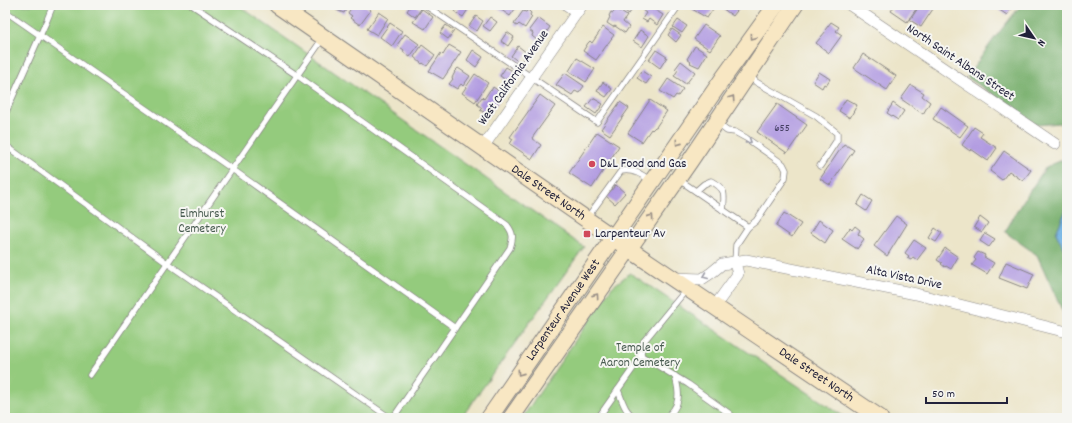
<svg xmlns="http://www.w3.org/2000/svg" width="1072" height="423" font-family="Dekko,sans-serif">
<rect width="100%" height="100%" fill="#f6f6f2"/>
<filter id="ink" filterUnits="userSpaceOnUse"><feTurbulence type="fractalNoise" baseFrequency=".025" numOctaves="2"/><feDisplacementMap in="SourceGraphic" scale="8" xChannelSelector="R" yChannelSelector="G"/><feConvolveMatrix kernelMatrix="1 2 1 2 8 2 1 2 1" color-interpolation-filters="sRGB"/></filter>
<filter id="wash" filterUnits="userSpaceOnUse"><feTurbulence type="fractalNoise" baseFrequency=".012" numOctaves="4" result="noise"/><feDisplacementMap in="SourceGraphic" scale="16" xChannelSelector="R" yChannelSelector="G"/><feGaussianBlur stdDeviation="0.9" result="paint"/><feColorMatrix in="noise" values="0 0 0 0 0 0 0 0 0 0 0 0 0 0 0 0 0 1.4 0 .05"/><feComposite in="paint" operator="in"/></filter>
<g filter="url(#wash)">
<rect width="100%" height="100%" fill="#ece5c9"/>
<g fill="#94cb7d" stroke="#5b765c">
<polygon points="5,5 238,5 584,247 461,418 5,418"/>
<polygon points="630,273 846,418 522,418 612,287"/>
</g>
<g fill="#77af6c" stroke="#4c6854">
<polygon points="1021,5 1067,5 1067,130 1060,123 1037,125 967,77 993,40"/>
<polygon points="1067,158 1067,208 1056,233 1067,255 1066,319 1037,255 1005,232 1021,204 1046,167"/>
</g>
<polygon fill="#6fb2e4" stroke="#486a90" points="1067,208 1067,255 1056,233"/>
<g id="blocks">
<g fill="#b09ae1">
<polygon points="335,5 349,5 344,13 336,10 337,8 334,6"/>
<polygon points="353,5 364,5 371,10 360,25 350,18 352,16 348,13"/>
<polygon points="411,5 415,5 421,9 415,17 407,11"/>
<polygon points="460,5 464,5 469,8 463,17 455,12"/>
<polygon points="499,5 518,5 510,16 497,7"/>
<polygon points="617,5 635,5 629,14"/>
<polygon points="695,5 707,5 713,9 707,18 692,9"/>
<polygon points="719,5 737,5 740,7 733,16 719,6"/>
<polygon points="895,5 919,5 907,22 891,11"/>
<polygon points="920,5 935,6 921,27 910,20"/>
<polygon points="992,5 1008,5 1012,7 1007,15"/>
<polygon points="645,6 647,8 649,6 663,15 657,25 649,19 647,22 642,19 646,13 642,10"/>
<polygon points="422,9 433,17 425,29 413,22"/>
<polygon points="616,9 627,16 623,22 629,27 625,33 615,26 613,27 607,23 610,17 609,16 611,12 613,13"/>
<polygon points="528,10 531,13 530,15 532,17 525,28 519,24 517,26 514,24 523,11 526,12"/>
<polygon points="379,12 388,18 377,35 367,29"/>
<polygon points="476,16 483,21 477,31 469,26"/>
<polygon points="490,17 497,22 490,31 483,26"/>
<polygon points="538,18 550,27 542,39 539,37 537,40 532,36 533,33 529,30"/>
<polygon points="678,20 687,26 682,33 673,27"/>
<polygon points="831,22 839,27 836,31 842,35 829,53 816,43 826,31 825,30"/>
<polygon points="390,23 402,31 392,46 380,37"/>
<polygon points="446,25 454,31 448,39 440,33"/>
<polygon points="704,25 720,36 710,50 694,39"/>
<polygon points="603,27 614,35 596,60 583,51 588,43 590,41 592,43"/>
<polygon points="672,29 681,35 676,42 668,35"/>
<polygon points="640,30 649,36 642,47 633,41"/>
<polygon points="507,32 514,37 508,46 501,41"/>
<polygon points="405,34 419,44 410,57 403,52 404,50 397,45"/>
<polygon points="422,45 435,55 427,66 423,63 422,64 414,57"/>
<polygon points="449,45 461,52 443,79 429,71 441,53 443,55"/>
<polygon points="518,46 527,53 520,63 511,56"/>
<polygon points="695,46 707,54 699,67 690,63 691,62 687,59"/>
<polygon points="473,50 483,57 476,67 467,60"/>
<polygon points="656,50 667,57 660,68 649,60"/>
<polygon points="863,54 896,76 887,90 854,68"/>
<polygon points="577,58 595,69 586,82 569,71"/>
<polygon points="681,61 695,72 686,84 674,76 678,70 675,69"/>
<polygon points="506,67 516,73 510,83 500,76"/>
<polygon points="458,68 470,76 463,86 461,84 457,89 449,84 453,79 452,78 455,72 454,72"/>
<polygon points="642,71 651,77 646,84 637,78"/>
<polygon points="819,72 830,79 826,85 824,84 822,88 813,82"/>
<polygon points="565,73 584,86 579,93 575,91 572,95 556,85"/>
<polygon points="475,74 488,83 475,102 462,93"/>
<polygon points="668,79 683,89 678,96 676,95 673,99 660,91"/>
<polygon points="603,82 612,89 606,97 597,91"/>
<polygon points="911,85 924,93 922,96 930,102 923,114 901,99"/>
<polygon points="493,87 499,91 497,94 501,97 489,115 480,110 482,108 477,104 482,97 484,99 490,90 491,91"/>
<polygon points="540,95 555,106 532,138 541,145 532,159 510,144 513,139 510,137"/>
<polygon points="593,98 603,104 596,114 586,107"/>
<polygon points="846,99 857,105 850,118 839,111"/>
<polygon points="650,100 667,111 656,127 655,127 652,130 651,129 642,142 628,133"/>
<polygon points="620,102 629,108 610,135 601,129"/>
<polygon points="893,103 904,111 898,120 887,113"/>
<polygon points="777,104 807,125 787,153 757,132"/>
<polygon points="941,107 968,126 960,137 933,119"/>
<polygon points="974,127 983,133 980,137 997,148 988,161 971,149 970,151 962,145"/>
<polygon points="597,132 619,146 592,188 569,173"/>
<polygon points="844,144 854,150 830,185 820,179"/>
<polygon points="1004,151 1031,170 1023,181 1009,171 1002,180 990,171"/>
<polygon points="616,185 625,193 615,204 606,196"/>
<polygon points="863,195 872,201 866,211 857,205"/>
<polygon points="784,213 801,224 792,237 776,226"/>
<polygon points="896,216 907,224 887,256 874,246"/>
<polygon points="980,217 988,223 982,232 974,227"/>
<polygon points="819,220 833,230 825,243 811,233"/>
<polygon points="855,226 860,230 858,234 864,239 857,249 842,239 850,228 852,230"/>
<polygon points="935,228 942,233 936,242 929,238"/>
<polygon points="985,233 995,239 989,247 980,241"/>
<polygon points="914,240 926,248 917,260 913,257 911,260 907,258 909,256 905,253"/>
<polygon points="945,248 958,257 951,269 946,266 945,267 941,264 942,263 937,260"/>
<polygon points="978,252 985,255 984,257 994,263 987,274 972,265 976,260 974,258"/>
<polygon points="1006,262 1034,274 1027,289 999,278"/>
</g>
</g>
</g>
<g filter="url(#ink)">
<use href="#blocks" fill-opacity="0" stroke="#878482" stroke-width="1"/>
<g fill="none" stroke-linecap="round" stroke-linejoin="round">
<defs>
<g id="lane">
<path d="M192 5 298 76 507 225C514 234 513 238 510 248L393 418"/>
<polyline points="425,5 597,122 679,5"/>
<polyline points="5,11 232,169 455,328"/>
<polyline points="750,76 756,82 816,116 837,133 837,140 820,166"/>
<polyline points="5,114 47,20 53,5"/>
<polyline points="718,124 727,131 735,132 746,138 783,164 786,170 785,178 756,221 748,227"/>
<polyline points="5,145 167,263 390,418"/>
<polyline points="678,179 748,227 736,245 735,262"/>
<path d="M696 191 704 184 711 181C726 189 725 194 723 210"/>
<path d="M587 218 621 171C634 169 641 174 651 181"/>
<polyline points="640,355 688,384 730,414 727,418"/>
<polyline points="90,375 323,38"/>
<path d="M618 390C622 400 625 413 636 418"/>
<polyline points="598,418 639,360 644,341 686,290"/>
<path d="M665 418C681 407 680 393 675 376"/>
</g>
<g id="street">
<polyline points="567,5 577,12"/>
<polyline points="850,5 1055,144"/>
<polyline points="483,147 582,5"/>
<polyline points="673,278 702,279 711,273 722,264 746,260 916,294 1067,332"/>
<polyline points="715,306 738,274 735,263"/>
</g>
<g id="secondary">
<path id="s1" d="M277 5 638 255 880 418"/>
<path id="s2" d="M489 418 724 77 776 5"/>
<polyline points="511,418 690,161 795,5"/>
</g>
</defs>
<use href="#lane" stroke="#878482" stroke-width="7"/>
<use href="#street" stroke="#878482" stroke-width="12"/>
<use href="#secondary" stroke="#878482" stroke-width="18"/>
<use href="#lane" stroke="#fff" stroke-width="5.5"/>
<use href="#street" stroke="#fff" stroke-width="11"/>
<use href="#secondary" stroke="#f8e7c3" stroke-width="16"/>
</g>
<defs><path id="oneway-chevron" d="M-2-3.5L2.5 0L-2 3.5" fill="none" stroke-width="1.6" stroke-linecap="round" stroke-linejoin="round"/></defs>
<g stroke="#988e86">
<use href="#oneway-chevron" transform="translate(753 37) rotate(126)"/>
<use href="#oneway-chevron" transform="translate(732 98) rotate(-56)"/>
<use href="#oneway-chevron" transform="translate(678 143) rotate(125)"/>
<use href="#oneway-chevron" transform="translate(651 217) rotate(-55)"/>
<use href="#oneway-chevron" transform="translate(596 296) rotate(-55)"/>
<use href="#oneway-chevron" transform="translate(520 373) rotate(125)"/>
</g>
<g stroke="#9c9ca7">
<use href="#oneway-chevron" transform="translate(749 141) rotate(33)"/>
<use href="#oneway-chevron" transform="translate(705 276) rotate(157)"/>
</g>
</g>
<g fill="#d1495b" stroke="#f6f6f2" stroke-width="1.5">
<circle cx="592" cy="164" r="4"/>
<rect x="583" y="230" width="8" height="8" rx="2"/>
</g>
<g text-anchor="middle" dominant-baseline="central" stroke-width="4" stroke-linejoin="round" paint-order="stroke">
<g font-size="11" fill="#464064">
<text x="782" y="129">655</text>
</g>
<g font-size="13" fill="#22223b" stroke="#f6f6f2">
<text transform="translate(960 63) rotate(34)">North Saint Albans Street</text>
<text transform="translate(514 78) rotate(-55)">West California Avenue</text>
<text stroke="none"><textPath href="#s1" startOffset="330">Dale Street North</textPath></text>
<text transform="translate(904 278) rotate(12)">Alta Vista Drive</text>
<text stroke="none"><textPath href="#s2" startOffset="131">Larpenteur Avenue West</textPath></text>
<text stroke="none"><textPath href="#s1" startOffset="654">Dale Street North</textPath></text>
</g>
<g font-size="13" fill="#22223b" stroke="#f6f6f2" text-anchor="start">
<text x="600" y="164">D&amp;L Food and Gas</text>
<text x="595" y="234">Larpenteur Av</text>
</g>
<g font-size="13" fill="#4a5d52" stroke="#f6f6f2">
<text x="202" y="214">Elmhurst<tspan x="202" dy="15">Cemetery</tspan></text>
<text x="640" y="348">Temple of<tspan x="640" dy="15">Aaron Cemetery</tspan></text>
</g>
</g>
<rect width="1072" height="423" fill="none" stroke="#f6f6f2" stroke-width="20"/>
<g transform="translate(1034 38) rotate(124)" stroke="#f6f6f2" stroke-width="3" paint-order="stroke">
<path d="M0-3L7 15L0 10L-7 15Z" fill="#22223b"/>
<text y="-6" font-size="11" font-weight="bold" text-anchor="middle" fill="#22223b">N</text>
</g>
<path d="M926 397v6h81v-6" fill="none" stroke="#22223b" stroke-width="2"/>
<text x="932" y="397" font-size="12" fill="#22223b" stroke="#f6f6f2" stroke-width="3" paint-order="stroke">50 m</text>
</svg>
